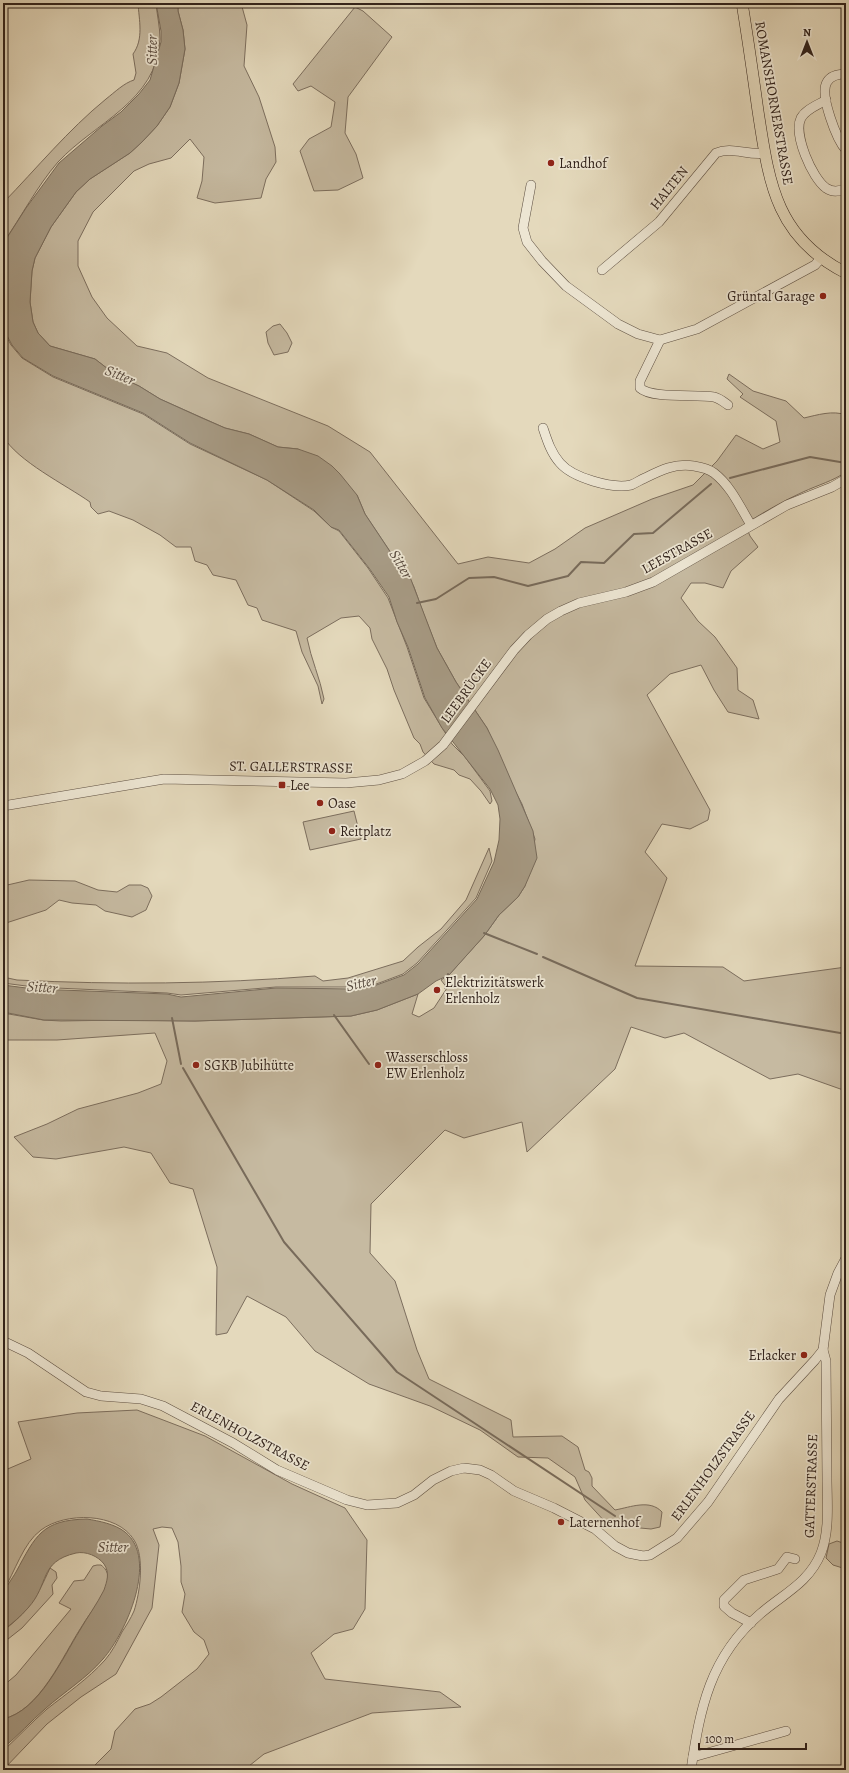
<svg xmlns="http://www.w3.org/2000/svg" width="849" height="1773" font-family="Alegreya,serif">
<rect width="100%" height="100%" fill="#e4d9bc"/>
<filter id="stains"><feTurbulence type="fractalNoise" baseFrequency=".005" numOctaves="4"/><feColorMatrix values="0 0 0 0 .2 0 0 0 0 .09 0 0 0 0 .02 0 0 0 .5 -.17"/></filter>
<radialGradient id="worn" r=".72"><stop offset=".6" stop-color="#630" stop-opacity="0"/><stop offset="1" stop-color="#630" stop-opacity=".3"/></radialGradient>
<g fill="#c6baa1" stroke="#7c6e5e">
<path d="M138 3H156C157 15 160 27 160 39 157 102 95 122 58 162 37 186 22 216 3 243V203C37 168 68 130 106 99 115 92 124 83 134 80L136 73 133 54C144 39 139 20 138 3Z"/>
<path d="M178 3H241L247 25 244 66 259 97 275 147 276 162 266 179 261 198 215 203 197 198 202 181 204 157 190 139 171 158 149 164 134 171 93 212 78 241V266L92 297 107 318 137 346 167 353 208 378 328 426 370 452 458 564 488 557 529 563 555 549 585 528 652 499 693 485 717 461 736 435 763 449 780 442 776 421 740 397 743 394 727 379 729 374 753 391 786 401 804 418C817 415 833 410 846 415V472C833 481 818 485 803 492 783 501 764 512 745 524L750 536 758 547 731 571 723 588 705 583H691L681 598 698 621 715 637 737 668 738 690 753 700 759 719 728 712 714 690 701 665 670 674 647 695 710 810 708 820 690 829 662 824 645 852 667 878 635 966 723 967 744 981 846 967V1091L798 1074 770 1079 684 1033 665 1038 631 1027 615 1069 527 1152 522 1122 464 1138 445 1130 371 1204 370 1253 395 1281 417 1350 429 1379 511 1420 513 1437 562 1436 578 1447 585 1470 589 1472 592 1478V1486L615 1510C631 1507 650 1499 662 1512L660 1527 651 1529 608 1525 585 1500 575 1477 548 1458 518 1457 480 1430 430 1406 369 1384 315 1351 286 1317 247 1296 227 1333 216 1335 217 1267 193 1189 170 1183 151 1153 124 1147 56 1159 33 1157 14 1137 47 1124 78 1109 138 1093 161 1084 167 1061 155 1033 57 1040H3V1013L43 1020 61 1021 122 1020 195 1021 351 1016 377 1010 418 994 412 1014 419 1017 434 1008 447 988 441 980 449 975 465 957 484 936 499 915 518 897 525 886 535 839 522 804 511 783 487 728 456 682 437 648 424 615 414 587 405 569 395 559 365 514 357 495 298 449 278 447 249 434 225 428 160 399 139 386 117 376 95 359 50 346 38 333 33 322 30 302 32 271 35 258 51 227 76 192 90 179 130 153 142 142 157 126 170 107 179 83 185 49 183 30 178 11Z"/>
<polygon points="355,7 363,11 392,37 348,97 345,133 356,154 363,178 338,190 314,191 300,151 309,139 331,127 335,102 311,86 298,91 293,84"/>
<polygon points="280,324 287,333 292,343 288,352 274,355 268,343 266,332 273,326"/>
<path d="M3 330 11 345 22 358 53 377 143 414 190 444 267 480 314 511 331 527 339 531 368 568 388 598 407 647 424 698 452 744 465 757 490 791 492 801 490 804 481 791 470 779 459 775 454 770 434 764 423 752 420 744 414 738 394 690 387 669 372 639 370 628 359 616 341 618 307 638C311 659 320 678 324 699L322 704 318 686 302 652 296 631 262 620 257 608 248 605 236 580 213 575 207 565 195 561 191 547H176L160 535 133 520 109 511 98 514 91 507 90 502C66 485 17 461 3 436Z"/>
<polygon points="354,811 361,839 310,850 303,822"/>
<path d="M489 848 492 861 476 898 417 963 403 974 371 986 354 987H276L181 995 167 993 34 987 3 983V977L17 980C116 985 215 984 315 976L323 981 348 978 403 961 418 947 441 929 466 900Z"/>
<polygon points="29,880 75,881 98,890 117,892 129,885 141,885 148,888 152,896 146,910 132,917 105,911 96,905 72,903 59,900 46,910 3,924 3,886"/>
<path d="M137 1410 205 1436 292 1484 345 1508 367 1540 365 1609 353 1629 334 1634 311 1653 325 1679 440 1692 461 1707 372 1713 264 1754 244 1770H90L111 1749 115 1731 135 1709 150 1704 161 1697 197 1669 209 1654 204 1640 194 1632 182 1612 185 1594 181 1582V1566L178 1542 172 1528 162 1527 153 1529 159 1545 152 1608 116 1674 81 1697 47 1724 3 1770V1751C18 1737 32 1722 47 1709 66 1694 88 1679 105 1660 112 1652 117 1642 122 1632 126 1626 131 1618 134 1611 140 1593 145 1557 134 1540 117 1512 65 1512 41 1530 23 1543 15 1572 3 1591V1471L31 1459 18 1422 77 1413Z"/>
<polygon points="837,1541 846,1544 846,1569 833,1565 826,1558 829,1544"/>
<path d="M97 1565H101C105 1568 108 1572 108 1578 107 1595 90 1612 82 1626 63 1655 40 1711 3 1719V1686L16 1675 71 1609 59 1603 74 1581 84 1580 93 1566Z"/>
<path d="M50 1568 56 1572 57 1578 52 1585 53 1594 22 1628 3 1643V1631C29 1611 37 1597 50 1568Z"/>
</g>
<g fill="#a79b85" stroke="#786b5b">
<polygon points="156,3 178,3 178,11 183,30 185,49 179,83 170,107 157,126 142,142 130,153 90,179 76,192 51,227 35,258 32,271 30,302 33,322 38,333 50,346 95,359 117,376 139,386 160,399 202,418 225,428 249,434 278,447 298,449 318,456 332,466 340,474 357,495 365,514 395,559 410,577 437,648 456,682 487,728 498,750 533,831 537,858 525,886 518,897 499,915 484,936 449,975 436,981 418,994 377,1010 351,1016 195,1021 44,1020 3,1012 3,985 34,989 167,994 181,997 276,988 354,989 371,987 404,975 418,964 477,899 494,862 499,840 500,819 498,805 490,789 442,728 425,698 408,647 397,622 389,597 369,568 339,530 331,527 314,510 267,480 190,443 143,413 53,376 23,358 12,345 3,328 3,244 26,208 59,163 102,126 121,112 139,94 150,80 161,42 161,31"/>
<path d="M87 1519C99 1521 115 1524 125 1532 159 1559 126 1633 103 1659 87 1678 64 1692 45 1709 31 1721 18 1736 3 1748V1719C39 1711 62 1659 80 1630 88 1616 97 1604 104 1590 107 1581 110 1573 104 1564 98 1556 86 1551 76 1553 38 1562 50 1584 28 1608 21 1616 12 1624 3 1630 3 1619 2 1607 3 1596 4 1589 12 1579 16 1572 36 1535 42 1520 87 1519Z"/>
</g>
<g fill="none" stroke-linecap="round" stroke-linejoin="round">
<g stroke="#786b5b" stroke-width="2">
<polyline points="730,478 810,457 846,463"/>
<polyline points="417,603 436,599 469,578 494,577 528,586 568,576 581,562 604,563 634,534 653,533 711,484"/>
<polyline points="484,933 537,954"/>
<polyline points="543,957 637,998 846,1034"/>
<polyline points="445,988 448,974"/>
<polyline points="334,1015 369,1064"/>
<polyline points="172,1018 181,1064"/>
<polyline points="183,1068 284,1242 397,1372 615,1516"/>
</g>
<defs>
<g id="minor">
<path d="M846 74C839 74 831 75 827 82 819 95 837 140 846 150"/>
<path d="M826 100C818 105 806 109 801 118 793 134 812 178 826 188 832 192 839 192 846 188"/>
<polyline points="531,185 523,228 527,242 542,261 566,286 618,324 638,334 660,340 697,329 815,265 821,258"/>
<path d="M602 270 659 222 716 153C732 146 748 156 765 153"/>
<path d="M660 340 640 381V388C652 399 696 394 714 397 719 398 724 402 728 405"/>
<path d="M543 428C547 440 551 453 560 463 573 478 612 489 631 485 636 483 640 480 645 478 661 470 675 463 694 466 700 467 709 469 714 473 731 486 740 507 751 525"/>
<polyline points="3,806 164,779 346,783 379,780 402,774 425,761 443,745 514,650 528,635 547,619 561,611 579,603 626,592 653,582 787,505 832,487 846,479"/>
<polyline points="3,1341 28,1353 86,1392 101,1396 141,1399 163,1406 233,1443 277,1470 347,1500 367,1505 397,1503 414,1495 433,1480 451,1471 464,1468 480,1470 491,1475 514,1491 554,1508 595,1529 615,1546 628,1553 643,1556 650,1555 677,1538 708,1502 779,1399 815,1360 823,1350 830,1295 838,1273 846,1258"/>
<polyline points="751,1623 732,1613 724,1606 724,1600 744,1580 778,1569 787,1557 795,1559"/>
<polyline points="693,1757 786,1731"/>
<path d="M691 1770C700 1708 710 1657 760 1614 783 1594 809 1583 821 1553 830 1530 827 1502 827 1478 827 1439 826 1400 826 1361L823 1350"/>
</g>
<path id="major" d="M742 3C748 39 753 75 758 111 769 182 775 237 846 273"/>
</defs>
<use href="#minor" stroke="#5e5043" stroke-width="10"/>
<use href="#major" stroke="#31221b" stroke-width="12"/>
<use href="#minor" stroke="#ede6d3" stroke-width="9"/>
<use href="#major" stroke="#e4d9bc" stroke-width="11"/>
</g>
<g fill="#8f2418" stroke="#ede6d3" stroke-width="1.5">
<circle cx="551" cy="163" r="4"/>
<circle cx="823" cy="296" r="4"/>
<rect x="278" y="781" width="8" height="8" rx="2"/>
<circle cx="320" cy="803" r="4"/>
<circle cx="332" cy="831" r="4"/>
<circle cx="437" cy="990" r="4"/>
<circle cx="196" cy="1065" r="4"/>
<circle cx="378" cy="1065" r="4"/>
<circle cx="804" cy="1355" r="4"/>
<circle cx="561" cy="1522" r="4"/>
</g>
<g text-anchor="middle" dominant-baseline="central" stroke-width="3.5" stroke-linejoin="round" paint-order="stroke">
<g font-size="14" fill="#31221b" stroke="#ede6d3">
<text transform="translate(774 103) rotate(80)">ROMANSHORNERSTRASSE</text>
<text transform="translate(669 188) rotate(-51)">HALTEN</text>
<text transform="translate(677 551) rotate(-29)">LEESTRASSE</text>
<text transform="translate(466 691) rotate(-54)">LEEBRÜCKE</text>
<text transform="translate(291 767) rotate(1)">ST. GALLERSTRASSE</text>
<text transform="translate(250 1436) rotate(28)">ERLENHOLZSTRASSE</text>
<text transform="translate(713 1466) rotate(-54)">ERLENHOLZSTRASSE</text>
<text transform="translate(811 1486) rotate(-88)">GATTERSTRASSE</text>
</g>
<g font-size="14" fill="#31221b" stroke="#ede6d3" text-anchor="start">
<text x="559" y="163">Landhof</text>
<text x="815" y="296" text-anchor="end">Grüntal Garage</text>
<text x="290" y="785">Lee</text>
<text x="328" y="803">Oase</text>
<text x="340" y="831">Reitplatz</text>
<text x="445" y="982">Elektrizitätswerk<tspan x="445" dy="16">Erlenholz</tspan></text>
<text x="386" y="1057">Wasserschloss<tspan x="386" dy="16">EW Erlenholz</tspan></text>
<text x="204" y="1065">SGKB Jubihütte</text>
<text x="796" y="1355" text-anchor="end">Erlacker</text>
<text x="569" y="1522">Laternenhof</text>
</g>
<g font-size="15" font-style="italic" fill="#5a4c40" stroke="#ede6d3">
<text transform="translate(152 50) rotate(-90)">Sitter</text>
<text transform="translate(120 375) rotate(22)">Sitter</text>
<text transform="translate(401 564) rotate(59)">Sitter</text>
<text transform="translate(361 983) rotate(-13)">Sitter</text>
<text transform="translate(42 987) rotate(4)">Sitter</text>
<text x="113" y="1547">Sitter</text>
</g>
</g>
<rect width="849" height="1773" fill="none" stroke="#e4d9bc" stroke-width="16"/>
<rect x="4" y="4" width="841" height="1765" fill="none" stroke="#31221b" stroke-width="2"/>
<rect x="8" y="8" width="833" height="1757" fill="none" stroke="#31221b"/>
<g transform="translate(807 42)" stroke="#ede6d3" stroke-width="3" paint-order="stroke">
<path d="M0-3L7 15L0 10L-7 15Z" fill="#31221b"/>
<text y="-6" font-size="11" font-weight="bold" text-anchor="middle" fill="#31221b">N</text>
</g>
<path d="M699 1743v6h107v-6" fill="none" stroke="#31221b" stroke-width="2"/>
<text x="705" y="1743" font-size="12" fill="#31221b" stroke="#ede6d3" stroke-width="3" paint-order="stroke">100 m</text>
<rect width="100%" height="100%" filter="url(#stains)"/>
<rect width="100%" height="100%" fill="url(#worn)"/>
</svg>
